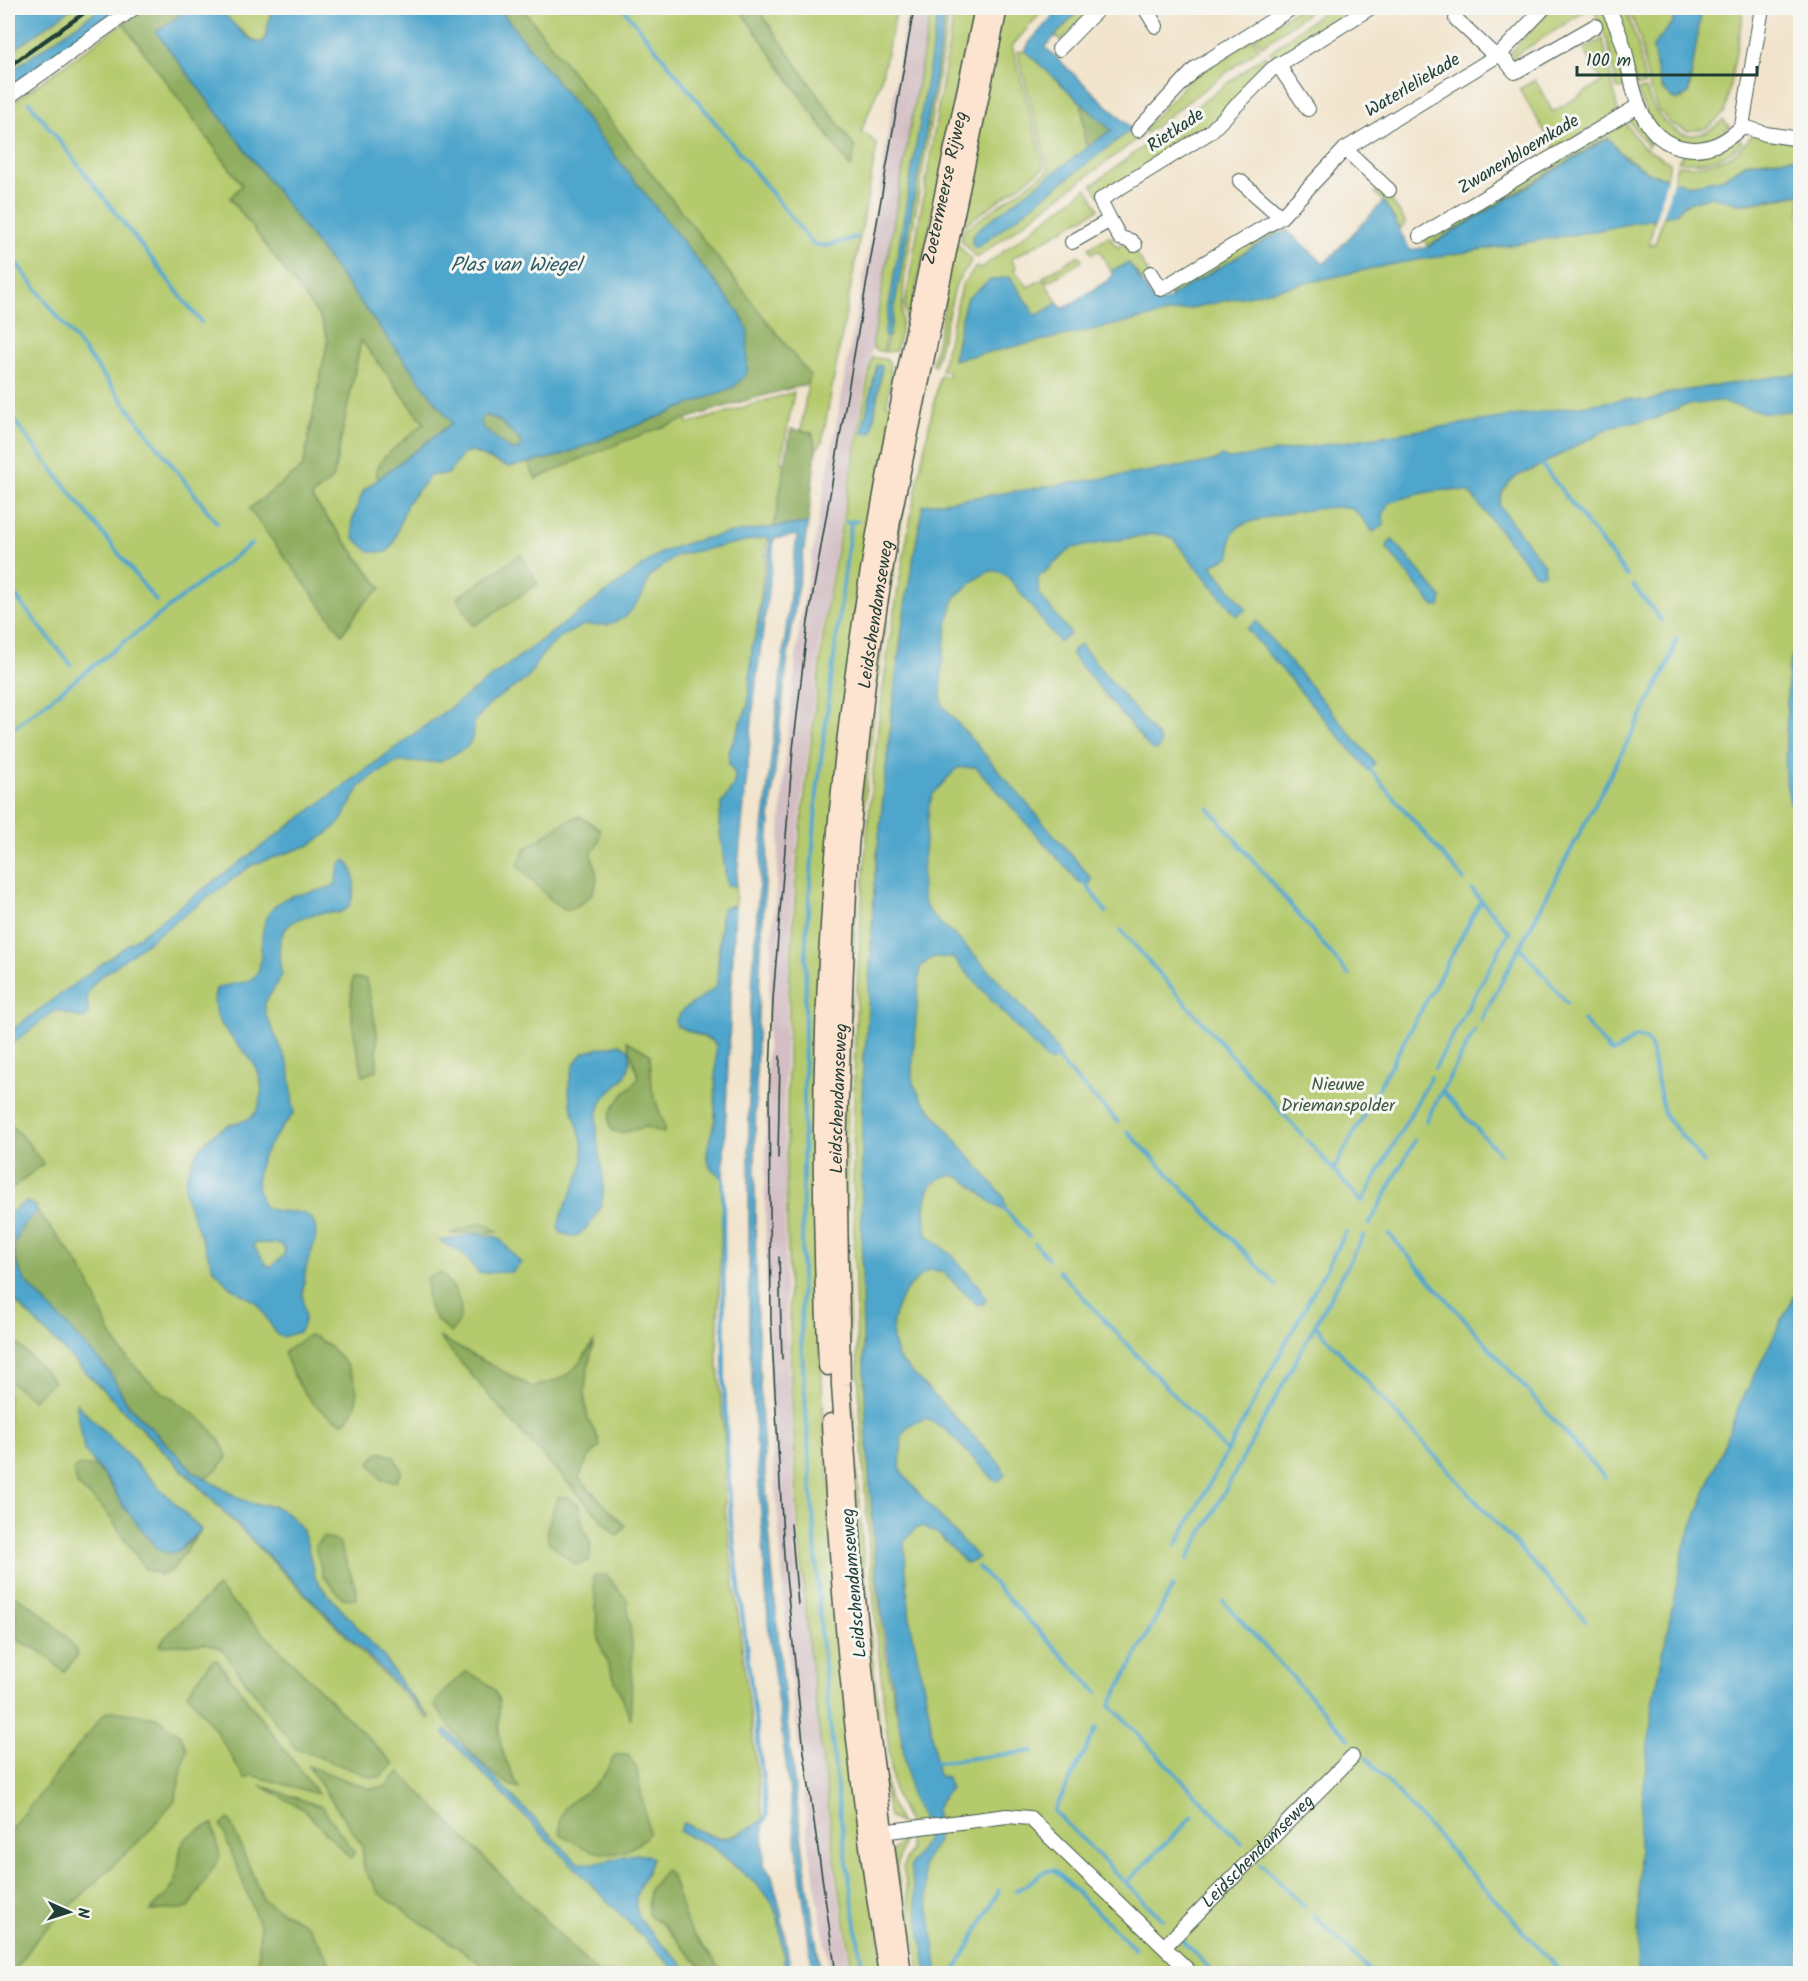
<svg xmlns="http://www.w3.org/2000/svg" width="1808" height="1981" font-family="Kalam,sans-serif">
<rect width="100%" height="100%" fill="#f6f6f2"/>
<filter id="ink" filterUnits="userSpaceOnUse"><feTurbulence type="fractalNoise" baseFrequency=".0167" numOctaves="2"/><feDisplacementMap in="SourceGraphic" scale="12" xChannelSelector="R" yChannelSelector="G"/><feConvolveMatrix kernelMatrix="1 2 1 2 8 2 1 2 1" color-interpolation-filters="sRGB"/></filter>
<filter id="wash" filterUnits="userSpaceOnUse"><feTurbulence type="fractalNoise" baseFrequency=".008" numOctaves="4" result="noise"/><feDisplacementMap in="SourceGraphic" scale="24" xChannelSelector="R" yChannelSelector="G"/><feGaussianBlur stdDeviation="1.35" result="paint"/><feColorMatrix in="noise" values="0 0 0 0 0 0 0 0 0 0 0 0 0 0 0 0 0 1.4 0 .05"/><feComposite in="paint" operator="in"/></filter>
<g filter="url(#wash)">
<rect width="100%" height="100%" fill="#f2e4cc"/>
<polygon fill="#d2bec3" points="907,8 929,8 915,104 822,627 795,862 787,999 784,1099 786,1320 798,1555 832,1851 851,1973 830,1974 810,1852 789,1665 772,1441 767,1321 765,1195 768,999 786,748 800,621 879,191"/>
<g fill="#b5ca6d" stroke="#6a8450" stroke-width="1.5" fill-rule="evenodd">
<polygon points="72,8 101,8 8,73 8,54"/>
<path d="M213 8H274C265 18 271 31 262 43L256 42Z"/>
<polygon points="522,8 739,8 850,167 855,148 757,8 897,8 880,84 861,132 869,136 877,145 822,442 816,450 812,433 801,430 809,376"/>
<polygon points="931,8 939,8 883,352 873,349 873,342"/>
<polygon points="946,8 950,8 904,281 901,332 896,351 885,352 931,103"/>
<polygon points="955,8 979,8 907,330 905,305"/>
<path d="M1002 8H1045L1012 46 1045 167 959 229 956 242 971 260C969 268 960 275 956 284L935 366 932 364 946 302 942 296Z"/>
<polygon points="1081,8 1093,8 1061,41 1055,36"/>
<polygon points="1299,8 1314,8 1262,46 1255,36"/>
<polygon points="1328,8 1363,8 1277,61 1270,52"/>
<polygon points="1550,8 1589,9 1514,56 1519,64 1512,62 1509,55"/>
<polygon points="1593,8 1603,8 1616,38 1627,88 1617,89 1608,42"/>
<polygon points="1614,8 1625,8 1626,11 1638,45 1645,85 1636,86"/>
<polygon points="1628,8 1672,8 1673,23 1653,48 1662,90 1682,99 1688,94 1690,85 1702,8 1744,8 1725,112 1707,128 1688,131 1671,124 1657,108 1649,87 1640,38"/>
<path d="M123 23 242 185 230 198 320 317 328 339 303 467 250 509 343 633 364 603 381 588 311 497 333 478 361 340 424 423 376 471 378 479 364 490 355 512 393 544 407 503 431 475 448 474 464 453 470 451 509 467 528 463 536 479 589 454 681 419 687 417 688 424 794 392 781 463 785 465 774 527 769 528 767 541 748 705 729 752V764L735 774 734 785 722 803 719 822 727 885 736 886 735 906H728L721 914 717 983 715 988 683 1010 677 1026 712 1041 716 1045 715 1120 708 1146 707 1159 723 1179 717 1353 725 1445V1508L763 1820C723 1844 724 1842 683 1823L680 1831 713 1847 757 1885 771 1901 778 1915 786 1973H688C676 1948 631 1930 636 1897 639 1883 649 1872 652 1858L623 1857 588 1866 576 1861 447 1730 444 1733 678 1973H8V1294L428 1719 430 1717 404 1688 383 1656 323 1589 315 1577 309 1559 274 1506 253 1504 240 1499 194 1472 21 1228 37 1210 26 1202 8 1214V106ZM78 1406H79L201 1530 111 1484 85 1450Z"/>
<polygon points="1253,38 1259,48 1146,133 1142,131 1197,72"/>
<polygon points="1603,39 1618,112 1556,150 1519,89 1535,80 1553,112 1602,82 1584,49"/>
<polygon points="1025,51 1082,103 1085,143 1090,146 978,229 972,238 972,245 977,247 1132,129 1140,137 977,258 961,240 963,231 1049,170 1017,52"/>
<polygon points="1265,55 1271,64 1208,130 1099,196 1092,185"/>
<path d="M1646 89C1657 127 1689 152 1723 120L1730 127C1712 145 1681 150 1660 132 1650 123 1643 102 1636 90Z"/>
<polygon points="1626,117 1636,117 1649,135 1646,139 1651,143 1648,146"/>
<polygon points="1622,119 1643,147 1670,163 1666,177 1651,174 1602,140 1428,246 1423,239"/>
<path d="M1736 135 1742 142C1725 160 1702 165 1678 161L1684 153Z"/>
<path d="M1751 135 1800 143V157L1748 162 1722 179 1699 184H1682L1673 180 1677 165C1705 168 1736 161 1751 135Z"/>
<polygon points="1382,186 1406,223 1400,229 1384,201 1375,193"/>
<path d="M1087 188 1099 209 1011 259 1016 267 1014 270 1028 287 1043 279 1058 303 1036 316 1010 277 994 281 965 303 953 359 1393 264 1655 218 1649 245 1655 244 1663 217C1680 213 1689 198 1708 196 1719 195 1729 203 1740 204 1759 205 1782 197 1800 194V1973H938L911 1866 927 1973H920L903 1866 910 1851 909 1837 916 1835 915 1824H908C905 1810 895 1801 893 1786 851 1433 836 1073 879 719 893 603 915 489 940 375L948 377 949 372 941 370 962 285 977 266 980 269ZM923 506 880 1439 900 1725C877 1639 872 1530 869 1441 864 1312 861 1184 863 1055L866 1044 875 877 891 720 905 606Z"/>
<polygon points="1280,222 1289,232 1276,234 1171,296 1167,290"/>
<polygon points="1109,236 1117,247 1126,243 1131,244 1149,274 1143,281 1129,263 1111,271 1099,250 1092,254 1089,248"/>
<polygon points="1079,255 1082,261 1048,282 1044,276"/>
<polygon points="872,357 887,360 890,364 889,371 892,372 887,404 898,406 816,1258 825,1443 884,1973 853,1973 834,1854 809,1649 799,1538 791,1382 786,1178 789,993 798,854 826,612"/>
<path d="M915 445C862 723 842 1005 848 1287 852 1458 868 1628 888 1798L901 1824 889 1817 870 1708 849 1482 840 1151 848 924 879 620Z"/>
<polygon points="904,1839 897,1867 913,1973 906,1973 892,1851"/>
</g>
<g fill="#90ae60" stroke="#58764a" stroke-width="1.5">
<polygon points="145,8 190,8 156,32 452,423 378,479 376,471 384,457 424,423 361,340 333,478 311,497 381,588 364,603 342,634 249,509 303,467 328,339 320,317 230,198 242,185 123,23"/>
<path d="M498 8H522L810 376 808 384C713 407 624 438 536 479L528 463 559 456 675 411 740 314Z"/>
<polygon points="739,8 757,8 855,148 851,168"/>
<polygon points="1082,103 1111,130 1090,146 1085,144"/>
<polygon points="487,415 500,421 521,441 520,449 512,451 483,428 480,420"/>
<polygon points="791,429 812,433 816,450 808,523 774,527"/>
<polygon points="521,554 538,584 474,626 457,598"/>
<path d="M579 816 600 829 599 841 591 855C603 883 596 899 567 910L553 902 518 866 525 849 563 823Z"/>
<path d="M353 978 366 979 377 1032V1070L363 1076C356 1044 347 1011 353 978Z"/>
<path d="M627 1041 650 1054 652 1090 664 1125V1133L645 1127 622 1133 613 1131C599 1113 628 1091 639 1078Z"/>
<polygon points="8,1122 29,1144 43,1164 8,1191"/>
<path d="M37 1211C53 1232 74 1254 86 1277 101 1305 106 1335 128 1359 137 1368 146 1380 157 1388 183 1407 218 1425 227 1457L220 1467 206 1478 194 1472 128 1404 109 1371 26 1282 16 1263 13 1248 21 1228Z"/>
<polygon points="483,1222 498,1232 450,1234"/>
<path d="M441 1273C458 1290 470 1313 451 1333 428 1315 426 1306 427 1277Z"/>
<polygon points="8,1334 54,1381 33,1400 8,1380"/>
<path d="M309 1335C340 1345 378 1396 343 1423 311 1410 295 1384 284 1352Z"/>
<path d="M439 1337 532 1387C570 1378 573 1374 594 1341 588 1367 580 1394 589 1421 593 1431 599 1435 600 1446L588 1458 579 1478 625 1526 617 1536 511 1421Z"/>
<polygon points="378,1452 393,1456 402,1471 396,1481 382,1480 370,1463"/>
<path d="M78 1466H96C118 1493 134 1523 158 1549 178 1558 188 1544 201 1530L172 1570 161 1575 146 1570 105 1510 77 1485 74 1470Z"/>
<polygon points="558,1497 569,1497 579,1506 583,1527 591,1544 589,1561 575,1565 548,1541 547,1528"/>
<polygon points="323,1537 339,1542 357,1592 356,1599 342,1598 323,1576 315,1546"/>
<polygon points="606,1575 627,1600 632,1643 631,1720 599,1642 593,1576"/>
<polygon points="217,1587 394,1764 382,1776 373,1778 295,1748 221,1648 206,1644 159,1646 166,1636"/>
<path d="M9 1594C26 1597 76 1640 77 1656L64 1672 40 1651 17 1640 16 1617Z"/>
<polygon points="213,1660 217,1660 318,1794 252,1775 245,1779 215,1729 187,1693"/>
<path d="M466 1672C516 1693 492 1709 501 1745 504 1760 513 1775 519 1789 489 1779 453 1731 434 1705L449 1686Z"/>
<polygon points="110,1711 156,1717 180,1735 187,1748 175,1800 146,1834 39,1936 13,1973 8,1973 8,1834 104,1714"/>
<path d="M615 1755H628L636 1767 649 1833C622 1865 590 1856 560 1833 557 1800 578 1801 597 1783 605 1776 610 1763 615 1755Z"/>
<polygon points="308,1766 367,1788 385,1787 400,1772 597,1973 494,1973 379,1893 364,1869 362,1845"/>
<polygon points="260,1785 322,1807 354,1852 353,1857 351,1859 303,1809"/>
<polygon points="229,1819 264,1901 308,1926 327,1957 333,1973 258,1973 260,1927 221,1825"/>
<path d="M213 1824 220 1857 189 1908 150 1911C157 1903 173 1891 175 1882 184 1845 171 1841 213 1824Z"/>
<polygon points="665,1870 672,1877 688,1927 724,1973 707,1973 661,1923 648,1914 649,1890"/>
</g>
<g fill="#4fa6cc" stroke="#377280" stroke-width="1.5" fill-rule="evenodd">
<polygon points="8,8 72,8 8,54"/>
<polygon points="101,8 121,8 8,89 8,73"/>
<path d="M190 8C197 7 208 5 215 8 232 16 242 41 262 43 271 32 265 18 274 8H498L740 314 748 330 747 373 734 387 559 456 509 467 470 451 464 453 448 474 431 475 407 503 393 544 387 552H370L354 538 352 522 359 501 364 490 452 423 156 32ZM487 415 500 421 521 441 520 449 512 451 483 428 480 420Z"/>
<polygon points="939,8 946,8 931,103 889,337 884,336"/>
<polygon points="1060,8 1081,8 1045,47 1132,129 977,248 972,245 972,238 978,229 1111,130 1025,51 1029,43"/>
<path d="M1672 8H1702L1688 94 1676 100C1656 91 1657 68 1653 48L1654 44 1673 23Z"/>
<polygon points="1608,138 1625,158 1651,174 1689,185 1722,179 1748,163 1800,157 1800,194 1740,204 1711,196 1683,205 1675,214 1595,231 1393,264 953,360 965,303 969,297 990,280 1010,277 1036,316 1058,303 1063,309 1109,280 1113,275 1111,271 1129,263 1155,303 1172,299 1171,296 1276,234 1289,232 1324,264 1384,201 1410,250 1428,247"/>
<polygon points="877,365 882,366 872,433 862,432"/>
<path d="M1800 373V410L1767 413 1718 401 1682 406 1655 419 1613 426 1530 471C1513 476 1501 486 1499 505L1544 565V573L1539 575 1535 574 1469 492C1444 486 1412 495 1389 503L1383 515 1384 525 1373 532C1367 524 1359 512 1350 508 1338 503 1245 518 1236 529 1229 536 1230 547 1231 556L1211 565 1246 609 1237 616 1173 539 1165 535 1153 534 1072 548 1038 578 1039 594 1071 634 1059 642 1008 577C992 564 983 574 969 585 963 590 955 595 953 602 945 626 939 680 942 705L1092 879 1090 884H1083L1078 881 976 767 957 768 933 794 929 806C928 826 917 887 924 902 929 916 944 926 955 936 972 952 1057 1040 1060 1057L1051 1062 1046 1059 953 958 933 957 920 967 912 1073 913 1083 923 1101 1003 1196 1007 1210 1005 1211C980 1202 960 1156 932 1185 923 1195 925 1223 927 1235L952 1255 981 1289 986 1299 984 1304H976L942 1271 929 1270C898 1291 883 1323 899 1359L1001 1465 1005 1474 999 1481 994 1480 946 1430 926 1418 908 1426 902 1435 900 1470 920 1495 978 1558 966 1563 938 1534 923 1526 915 1529 904 1542 910 1621 929 1712 937 1772 939 1776 947 1778 950 1788 936 1808 937 1842 923 1865 938 1973H927L910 1866 927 1838 921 1814 911 1796C899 1722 885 1647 877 1572 860 1401 860 1227 863 1055L866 1044 875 877 891 720 905 606 923 505 1198 464 1217 460 1222 456 1228 459 1237 458 1626 399 1649 401 1668 393Z"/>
<path d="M808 523C726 1006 746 1492 821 1974L813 1973 769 1633 749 1333V1031L763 829 797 535 773 539V555L755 690 736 886 727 885 719 822 722 803 734 785 735 774 729 764V752L748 705 752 647 757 631 770 543 767 537 677 555 650 576 642 596 626 617 607 625H584L560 637 541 656 527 679 493 701 475 720 472 739 467 747 440 762H397L373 776 360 787 341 821 327 834 310 845 252 865 98 979C83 994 87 997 89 1015L84 1019 56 1010 8 1047V1033L660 553C706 533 759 529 808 523Z"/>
<polygon points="1392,539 1442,598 1440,607 1434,607 1386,547"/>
<polygon points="1256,621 1375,763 1369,771 1247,629"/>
<polygon points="1800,625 1800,818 1790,803 1785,777 1788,672"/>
<polygon points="1080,644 1159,739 1161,743 1157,750 1150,748 1072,655 1072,651"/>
<path d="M346 860C358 873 356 893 348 908L339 913C329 911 321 913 311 915 277 922 276 946 282 975L265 1003V1013L289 1066 294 1113C275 1136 248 1165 260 1197 262 1203 262 1206 267 1208 281 1216 309 1204 315 1226 319 1244 306 1258 305 1275 304 1282 302 1290 303 1298 304 1312 308 1319 299 1332L282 1337 277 1335 257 1303 230 1287 213 1268 186 1199C181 1171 200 1140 225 1127 240 1119 254 1125 260 1102 273 1049 202 1038 216 989 227 982 246 986 255 976 268 962 252 924 278 903 295 890 317 895 335 885L340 864ZM256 1243 281 1244 285 1249 283 1256 272 1266H268L253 1246Z"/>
<polygon points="735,906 723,1179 710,1167 707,1159 708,1146 715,1120 716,1045 712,1040 677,1026 675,1021 683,1010 715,988 717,983 722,908"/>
<path d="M620 1044 629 1050C636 1086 601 1087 598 1113 590 1162 627 1197 576 1237L561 1233 558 1228C562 1203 581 1183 583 1159 586 1126 559 1104 573 1068 575 1062 579 1056 584 1053 595 1048 609 1047 620 1044Z"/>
<polygon points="26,1202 35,1205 37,1211 21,1228 13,1248 16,1263 26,1282 109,1371 128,1405 194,1472 240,1499 253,1504 273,1506 286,1512 298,1524 305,1536 315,1577 323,1589 383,1656 404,1688 430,1718 8,1294 8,1214"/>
<polygon points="476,1234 498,1237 521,1263 512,1272 478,1273 463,1253 440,1241"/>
<polygon points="1800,1284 1800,1973 1638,1973 1639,1830 1653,1704 1684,1547 1739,1406"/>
<polygon points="76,1403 201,1530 176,1552 166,1553 158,1549 123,1506 111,1484 84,1450"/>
<path d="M447 1730 576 1861C603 1871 635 1844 652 1858 649 1872 639 1883 636 1897 631 1930 676 1948 688 1973H678L443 1733Z"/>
<path d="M763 1820 764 1865 772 1876 781 1912 791 1973H786L778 1916 771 1901 757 1885 713 1847 679 1831 683 1823C724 1843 723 1844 763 1820Z"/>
</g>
<polygon fill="#f2e4cc" points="1668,175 1674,177 1662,220 1656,218"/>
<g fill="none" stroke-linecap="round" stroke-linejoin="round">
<g stroke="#4fa6cc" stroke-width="4">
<polyline points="623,8 813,244 826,246 857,237"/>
<polyline points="29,102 201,322"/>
<polyline points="8,252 217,523"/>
<polyline points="8,413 156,601"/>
<polyline points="1540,462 1627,576"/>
<polyline points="846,522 857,521"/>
<polyline points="851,522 817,792 806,940 801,1336 822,1646 839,1807 863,1974"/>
<polyline points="1633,585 1662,621"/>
<polyline points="8,587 71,665"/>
<polyline points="8,732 251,544"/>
<polyline points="1369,765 1372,772 1464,880"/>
<polyline points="1209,808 1349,975"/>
<polyline points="1082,879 1106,912"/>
<polyline points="1472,890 1510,933"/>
<polyline points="1121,930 1302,1135"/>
<polyline points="1520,947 1567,1003"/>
<polyline points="1583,1020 1611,1052 1617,1051 1636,1037 1645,1038 1650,1044 1664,1114 1704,1163"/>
<polyline points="1481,1021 1668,665 1677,638"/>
<polyline points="1056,1058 1118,1122"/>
<polyline points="1435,1068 1509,932"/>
<polyline points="1442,1091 1500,1154"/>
<polyline points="1426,1121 1475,1030"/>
<polyline points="1127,1131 1276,1285"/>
<polyline points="1307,1140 1362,1202 1431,1077"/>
<polyline points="1333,1171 1481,901"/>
<polyline points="723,1179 724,1384 731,1522 767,1814 763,1823"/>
<polyline points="1004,1208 1029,1237"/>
<polyline points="1369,1225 1415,1140"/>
<polyline points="1389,1234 1605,1478"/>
<polyline points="1035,1244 1048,1258"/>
<polyline points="1059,1271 1227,1452"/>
<polyline points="1315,1325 1586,1621"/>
<polyline points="1176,1546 1346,1232"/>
<polyline points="1188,1559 1364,1235"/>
<polyline points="978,1567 1097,1692"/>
<polyline points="1173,1586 1110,1705 1242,1843"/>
<polyline points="1223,1601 1349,1739"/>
<polyline points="1097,1728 1054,1811 1163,1920"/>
<polyline points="1366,1758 1561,1972"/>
<polyline points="932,1763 1033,1751"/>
<polyline points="1261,1864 1305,1907"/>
<polyline points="1126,1883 1193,1816"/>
<path d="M1016 1890C1031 1886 1038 1870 1054 1870L1135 1949"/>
<polyline points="1314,1915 1368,1969"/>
<polyline points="1183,1941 1215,1974"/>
<polyline points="1157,1971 1159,1974"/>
<polyline points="954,1974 999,1890"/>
</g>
</g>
</g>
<g filter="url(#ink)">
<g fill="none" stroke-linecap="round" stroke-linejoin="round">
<defs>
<g id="minor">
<polyline points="1145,8 1156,26"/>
<path d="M1608 8C1615 22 1621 36 1625 51 1634 91 1640 147 1693 149 1712 149 1729 140 1742 126"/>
<polyline points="1456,19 1492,53 1500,54 1515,72 1595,26"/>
<polyline points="1059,49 1099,8"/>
<polyline points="1278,65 1308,109"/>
<polyline points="8,97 134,8"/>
<polyline points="1742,126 1762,8"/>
<polyline points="1742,126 1766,134 1800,139"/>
<polyline points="1138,130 1196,68 1292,8"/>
<polyline points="1345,149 1389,190"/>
<polyline points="1240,181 1281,217"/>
<polyline points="1110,220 1120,238 1131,241 1135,245"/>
<polyline points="1420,236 1638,106"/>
<polyline points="1072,242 1110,220 1100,200 1210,132 1272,69 1370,8"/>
<polyline points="1151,273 1161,289 1281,217 1345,149 1500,54 1544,8"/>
<polyline points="874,1833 1007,1816 1030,1818 1192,1974"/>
<path id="s1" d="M1164 1947 1352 1757"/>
</g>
<g id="secondary">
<path id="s2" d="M828 1366C816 1125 824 882 859 643 889 430 940 219 984 8"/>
<path d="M831 1423C840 1607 858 1791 888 1974"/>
<path id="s3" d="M902 1974 867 1709 854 1577 841 1385 837 1148 846 913 849 845 866 681 892 514 998 8"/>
</g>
</defs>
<use href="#minor" stroke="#3f564b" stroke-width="16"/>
<use href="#secondary" stroke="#3f564b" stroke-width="21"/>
<use href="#minor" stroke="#fff" stroke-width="14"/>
<use href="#secondary" stroke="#fde4d0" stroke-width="18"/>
<g stroke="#1f3d34" stroke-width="1.5">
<polyline points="778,1158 780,1056"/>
<polyline points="779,1257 782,1359"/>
<polyline points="791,1524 798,1605"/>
<polyline points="836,1974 804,1752 784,1556 771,1320 769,1099 773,999 793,749 808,622 914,8"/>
</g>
<polyline stroke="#1f3d34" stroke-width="4" points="8,67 91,8"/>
</g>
</g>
<g text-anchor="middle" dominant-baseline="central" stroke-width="6" stroke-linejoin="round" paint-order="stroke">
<g font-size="18" fill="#1f3d34" stroke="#f6f6f2">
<text transform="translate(1413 86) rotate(-31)">Waterleliekade</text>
<text transform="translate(1176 131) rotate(-34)">Rietkade</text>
<text transform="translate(1519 155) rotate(-31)">Zwanenbloemkade</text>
<text stroke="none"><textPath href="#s2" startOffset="1188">Zoetermeerse Rijweg</textPath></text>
<text stroke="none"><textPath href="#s3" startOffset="1365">Leidschendamseweg</textPath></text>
<text stroke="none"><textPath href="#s3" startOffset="879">Leidschendamseweg</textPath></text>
<text transform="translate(855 1583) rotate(-95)">Leidschendamseweg</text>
<text stroke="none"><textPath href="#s1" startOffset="134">Leidschendamseweg</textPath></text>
</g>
<g font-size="18" fill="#3d593f" stroke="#f6f6f2">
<text x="1338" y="1085">Nieuwe<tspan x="1338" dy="21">Driemanspolder</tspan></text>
</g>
<g font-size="20" font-style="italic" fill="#2d5c62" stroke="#f6f6f2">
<text x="516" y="266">Plas van Wiegel</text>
</g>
</g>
<rect width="1808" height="1981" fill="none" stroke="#f6f6f2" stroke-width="30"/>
<g transform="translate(69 1912) rotate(93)" stroke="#f6f6f2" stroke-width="4.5" paint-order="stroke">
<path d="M0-4.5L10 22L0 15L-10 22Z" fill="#1f3d34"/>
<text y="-9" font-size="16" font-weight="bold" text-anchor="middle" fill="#1f3d34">N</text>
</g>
<path d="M1577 66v9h180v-9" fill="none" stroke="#1f3d34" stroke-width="3"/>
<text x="1586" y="66" font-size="18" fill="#1f3d34" stroke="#f6f6f2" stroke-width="4.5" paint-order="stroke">100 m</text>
</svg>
